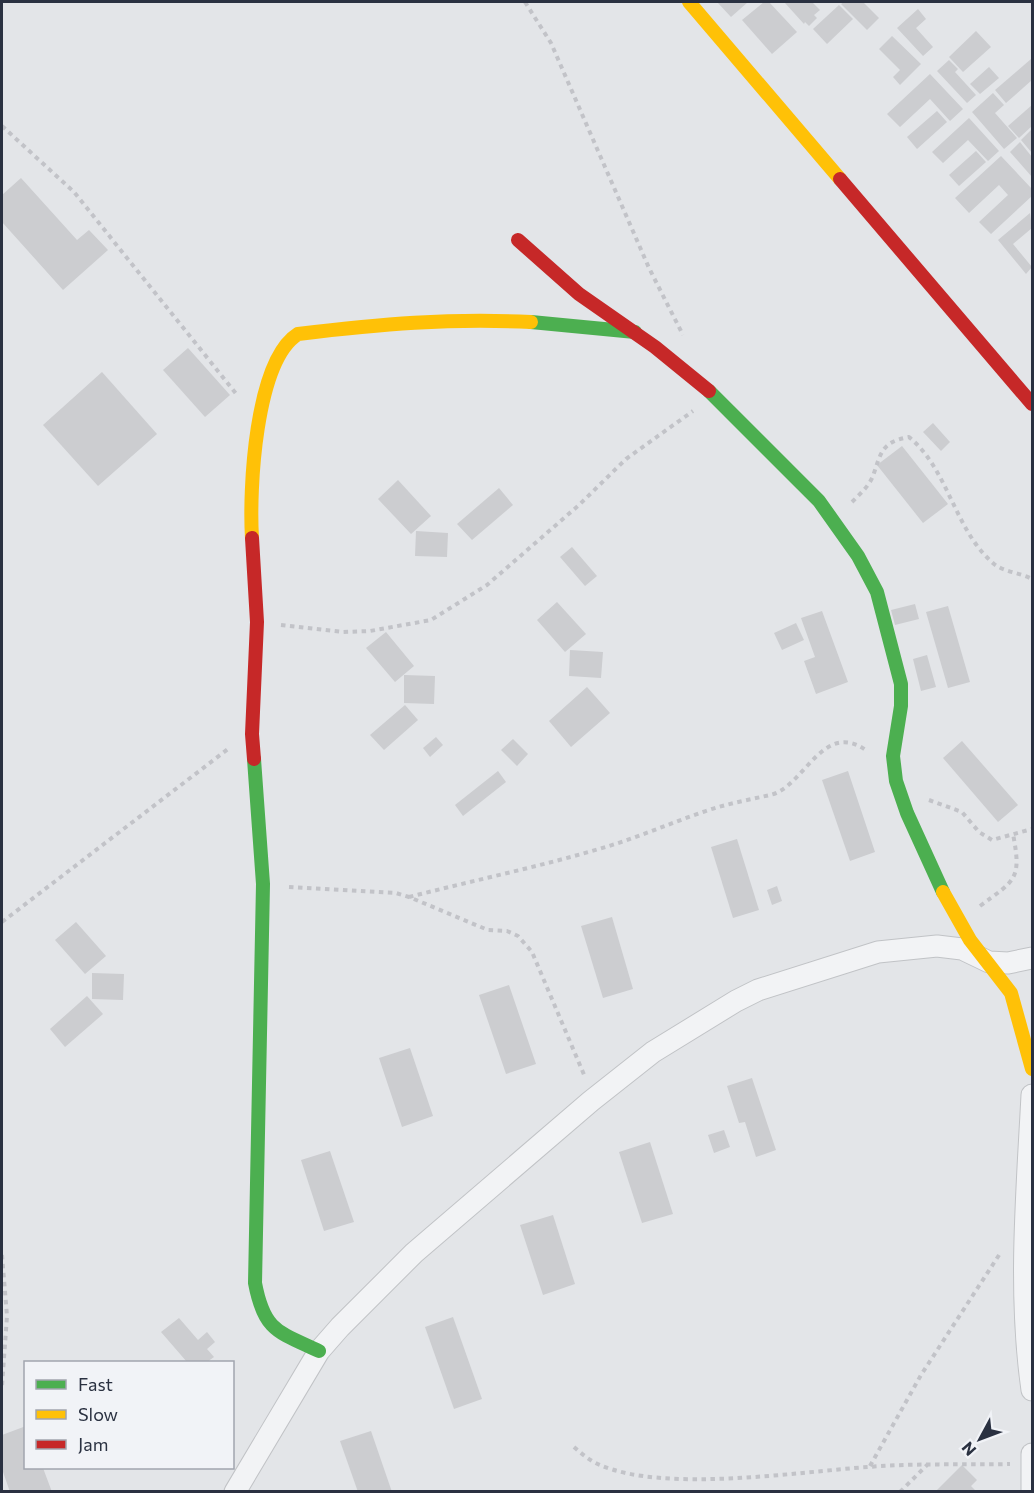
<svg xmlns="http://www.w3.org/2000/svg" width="1034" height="1493" font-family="Commissioner,sans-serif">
<rect width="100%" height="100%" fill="#e3e5e8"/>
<g fill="#cccdd0">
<polygon points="717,2 748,2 731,17"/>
<polygon points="764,2 769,2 797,32 772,54 742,20"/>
<polygon points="787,2 812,2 820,10 814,15 817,18 809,26 805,22 804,24 785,3"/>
<polygon points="844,2 863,2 879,18 867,30 841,4"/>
<polygon points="839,5 853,19 827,44 813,29"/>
<polygon points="918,9 926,19 916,28 933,47 923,56 897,28"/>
<polygon points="976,31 991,47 963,72 949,57"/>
<polygon points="892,36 921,64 900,85 893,77 900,70 879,49"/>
<polygon points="1031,59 1032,80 1006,103 995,90"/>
<polygon points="949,60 958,69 955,72 976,95 967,103 937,71"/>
<polygon points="989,67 999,78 980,94 970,84"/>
<polygon points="930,74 963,109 950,121 930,99 900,127 887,114"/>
<polygon points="993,93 1004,105 995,113 1017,138 1004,149 972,112"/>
<polygon points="1032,105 1032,126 1019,138 1008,126"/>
<polygon points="937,111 947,122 917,149 907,137"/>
<polygon points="969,118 999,151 988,161 968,140 943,163 932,152"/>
<polygon points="1032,129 1032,153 1021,140"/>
<polygon points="1020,142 1032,157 1032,177 1010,152"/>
<polygon points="976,151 986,162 959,186 949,175"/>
<polygon points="1001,156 1032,189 1032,196 991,234 979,222 1008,195 999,185 969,213 955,198"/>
<polygon points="21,178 77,240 89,230 108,250 63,290 2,222 2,195"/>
<polygon points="1030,213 1032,228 1013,244 1032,267 1026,274 998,240"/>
<polygon points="188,348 230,395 205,417 163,370"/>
<polygon points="102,372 157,434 98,486 43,425"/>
<polygon points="933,423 950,442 941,451 923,432"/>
<polygon points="902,446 948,504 923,523 877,465"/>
<polygon points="398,480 431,516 411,534 378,499"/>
<polygon points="499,488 513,505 472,540 457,524"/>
<polygon points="416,531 448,533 447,557 415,556"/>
<polygon points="572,547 597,576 585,586 560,557"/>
<polygon points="557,602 586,634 565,652 537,620"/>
<polygon points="915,604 919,619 895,625 891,610"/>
<polygon points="948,606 970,682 948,688 926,612"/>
<polygon points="822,611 848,682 816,694 804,661 815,657 801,618"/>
<polygon points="796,623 804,640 782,650 774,633"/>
<polygon points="386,632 414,666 395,682 366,648"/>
<polygon points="570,650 603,652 601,678 569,676"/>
<polygon points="927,655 936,687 921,691 913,659"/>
<polygon points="404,675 435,676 434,704 404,703"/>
<polygon points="587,687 610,713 571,747 549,721"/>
<polygon points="405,705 418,720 384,750 370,735"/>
<polygon points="436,737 443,745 430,757 423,748"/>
<polygon points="513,739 528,754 517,766 501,750"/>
<polygon points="962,741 1018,805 998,822 943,758"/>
<polygon points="498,771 506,782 463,816 455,805"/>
<polygon points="848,771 875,852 850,861 822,780"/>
<polygon points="737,839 759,910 733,918 711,847"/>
<polygon points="777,886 782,901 772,905 767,890"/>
<polygon points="612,917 633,989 603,998 581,926"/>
<polygon points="76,922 106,956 85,974 55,940"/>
<polygon points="92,973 124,974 123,1000 92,999"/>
<polygon points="509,985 536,1064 506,1074 479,995"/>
<polygon points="87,996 103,1014 65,1047 50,1029"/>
<polygon points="410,1048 433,1116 402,1127 379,1058"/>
<polygon points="752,1078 776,1150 756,1157 745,1122 739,1123 727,1086"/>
<polygon points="724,1130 730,1147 714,1153 708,1135"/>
<polygon points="650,1142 673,1214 642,1223 619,1152"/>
<polygon points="330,1151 354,1222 324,1231 301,1160"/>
<polygon points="553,1215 575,1284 543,1295 520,1225"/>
<polygon points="453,1317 482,1399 454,1409 425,1327"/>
<polygon points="179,1318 198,1340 207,1332 215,1342 207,1349 214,1357 207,1362 187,1362 161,1332"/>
<polygon points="26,1426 26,1468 43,1468 52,1492 10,1492 2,1469 2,1435"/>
<polygon points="371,1431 392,1492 358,1492 340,1441"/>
<polygon points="962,1465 977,1480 971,1486 977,1492 935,1492"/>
</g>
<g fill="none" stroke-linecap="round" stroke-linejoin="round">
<defs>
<g id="street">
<path d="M1032 1095C1027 1193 1018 1291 1032 1390"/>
<polyline points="235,1492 319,1351 340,1327 414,1253 591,1101 653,1052 736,1001 758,990 878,952 937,946 962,949 989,962 1008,963 1032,958"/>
<polyline points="1032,1492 1032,1454"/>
</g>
</defs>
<use href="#street" stroke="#c1c3c6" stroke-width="23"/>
<g stroke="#c2c3c8" stroke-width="4" stroke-dasharray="4.5 4.5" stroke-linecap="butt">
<polyline points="525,2 551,43 649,268 683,335"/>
<polyline points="2,126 74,192 238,396"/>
<path d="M852 502C860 494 869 486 873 476 881 453 881 442 909 437 949 470 954 530 994 564 1004 572 1021 573 1032 579"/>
<polyline points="281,625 343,632 370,631 431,620 487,585 579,505 626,459 693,411"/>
<polyline points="929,800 962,812 979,832 992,840 1032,829"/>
<polyline points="289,887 396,893 409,897 488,930 507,931 518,936 532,952 585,1077"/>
<path d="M409 897C475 880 543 866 609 846 641 836 671 823 703 812 725 804 748 800 770 795 804 788 823 718 867 751"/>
<path d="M980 906C1015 880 1022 880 1013 834"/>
<polyline points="2,922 228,749"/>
<polyline points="2,1255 7,1316 2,1386"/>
<path d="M574 1447C582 1454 590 1461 600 1465 665 1493 796 1472 868 1467 915 1463 963 1465 1010 1464"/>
<polyline points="870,1466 921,1375 1001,1252"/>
<polyline points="900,1492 927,1465"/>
</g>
<use href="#street" stroke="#f2f3f5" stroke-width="21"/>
<g stroke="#4caf50" stroke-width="14">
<polyline points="531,322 635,332"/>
<polyline points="709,391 819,501 858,556 877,592 901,684 901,706 893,756 896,781 907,813 943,892"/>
<path d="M254 759 263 884 255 1283C264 1331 278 1332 319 1351"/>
</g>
<g stroke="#ffc107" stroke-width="14">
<polyline points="689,2 840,179"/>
<path d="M252 538C249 490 255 361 298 334 380 324 449 318 531 322"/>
<polyline points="943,892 970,940 1011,993 1032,1069"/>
</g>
<g stroke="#c62828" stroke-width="14">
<polyline points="840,179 1032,404"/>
<polyline points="518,240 579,294 655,347 709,391"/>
<polyline points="252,538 257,622 252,734 254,759"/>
</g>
</g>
<rect width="1034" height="1493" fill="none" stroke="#2a3141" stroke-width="6"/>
<rect x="24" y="1361" width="210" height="108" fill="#f1f3f7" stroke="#a1a5ae" stroke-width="1.5"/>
<rect x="36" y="1380" width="30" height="9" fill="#4caf50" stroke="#a1a5ae" stroke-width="1.5"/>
<text x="78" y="1391" font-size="18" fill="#2a3141">Fast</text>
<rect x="36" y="1410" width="30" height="9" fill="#ffc107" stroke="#a1a5ae" stroke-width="1.5"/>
<text x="78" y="1421" font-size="18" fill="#2a3141">Slow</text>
<rect x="36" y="1440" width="30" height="9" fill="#c62828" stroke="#a1a5ae" stroke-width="1.5"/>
<text x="78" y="1451" font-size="18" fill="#2a3141">Jam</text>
<g transform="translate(980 1439) rotate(229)" stroke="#f1f3f7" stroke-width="4.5" paint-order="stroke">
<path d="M0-4.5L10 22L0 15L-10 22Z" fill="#2a3141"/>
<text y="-9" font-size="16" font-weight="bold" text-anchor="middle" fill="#2a3141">N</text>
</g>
</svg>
